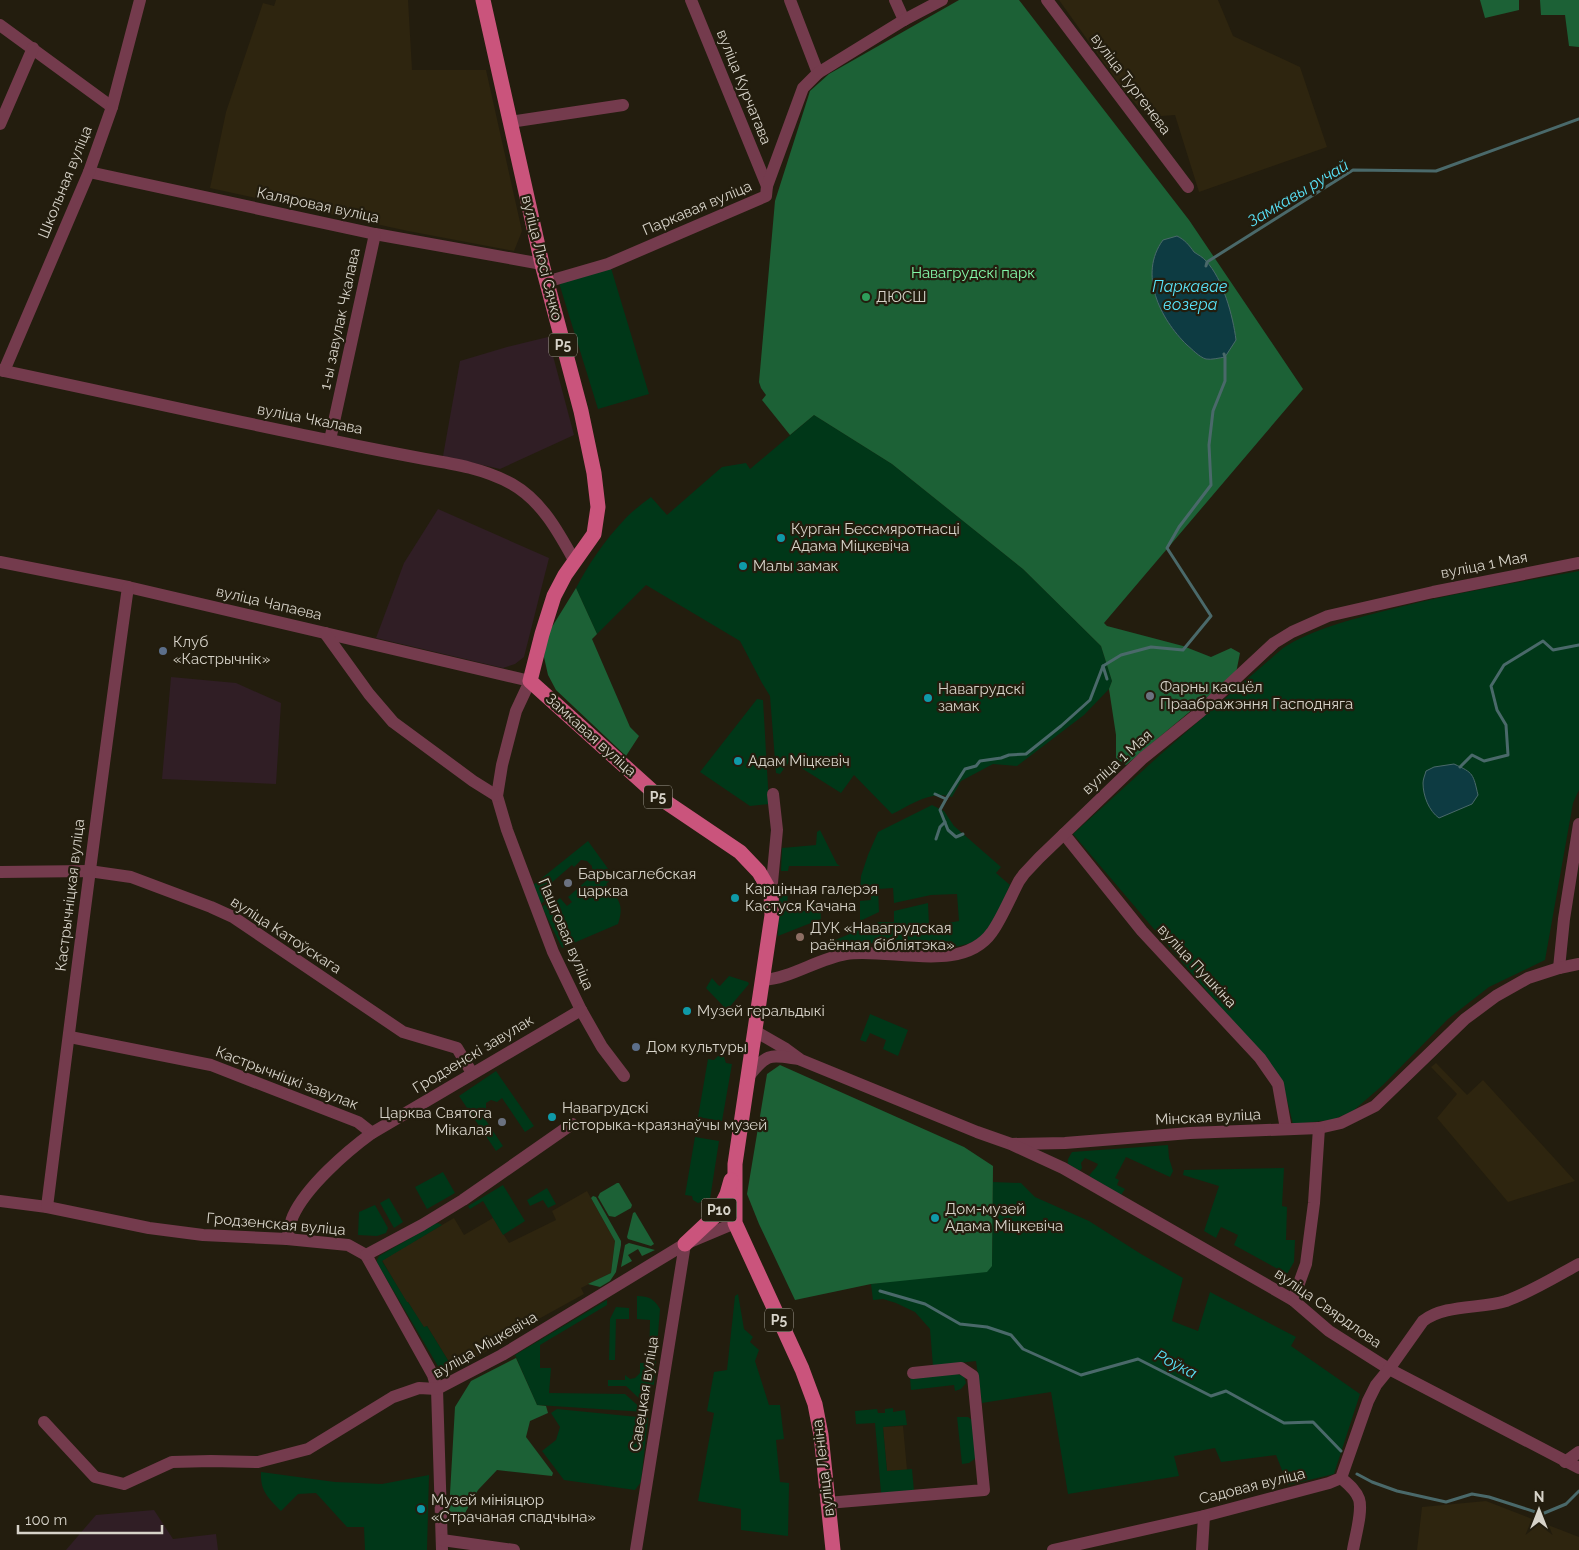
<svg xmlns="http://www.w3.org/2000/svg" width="1579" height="1550" font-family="Raleway,sans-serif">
<rect width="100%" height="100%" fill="#231d0e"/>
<g fill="#2e250f">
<polygon points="276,0 408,0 412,70 486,70 522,231 514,251 408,231 210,188 226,112 263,3 274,6"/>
<polygon points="1059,0 1218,0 1233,36 1300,67 1327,147 1199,192 1175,115 1148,117 1124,91"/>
<polygon points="1436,1063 1467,1095 1483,1080 1575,1181 1508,1202 1437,1118 1457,1094 1431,1067"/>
<polygon points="587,1191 615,1241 611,1273 581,1288 584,1294 515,1332 507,1337 508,1339 454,1370 427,1326 424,1328 408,1302 407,1303 382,1260 454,1218 464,1235 493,1218 509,1243 556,1220 552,1211"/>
<polygon points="903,1426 907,1470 887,1471 883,1427"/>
<polygon points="1486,1501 1579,1537 1579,1550 1417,1550 1422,1507"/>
</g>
<g fill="#301e25">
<polygon points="548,337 574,435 500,469 443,456 460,361 507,347"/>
<polygon points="438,509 549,558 524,657 515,664 503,668 376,638 404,563"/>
<polygon points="171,677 236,683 281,703 276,784 162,779"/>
<polygon points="154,1510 173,1539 216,1534 218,1550 66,1550 96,1515"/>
</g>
<g fill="#003718">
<polygon points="611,268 649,394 598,409 559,283"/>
<path d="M814 415 892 464 1023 569 1101 646 1112 681 1109 689 1084 715 1017 766 993 764 961 781 952 797C930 790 911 805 892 814L854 775 841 793 803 769 792 758 780 774 776 773 770 696 762 683 740 641 646 585 597 634 576 588C589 563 605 540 624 520 632 511 642 504 651 497L667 515 722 467 746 463 750 469Z"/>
<path d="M1579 571V790L1573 803 1545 960 1489 987 1448 1019 1383 1085 1353 1111 1332 1120 1293 1124 1283 1084 1263 1057 1073 834 1161 754 1283 648C1311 630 1352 619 1384 611 1448 594 1514 583 1579 571Z"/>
<polygon points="757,699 763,700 769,804 750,806 700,772"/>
<path d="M932 805 944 811 954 826 1001 867 996 873 1010 885C1005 896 995 923 988 930 965 958 923 943 893 942 873 942 854 946 835 948L833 944 835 940 879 922H894V911L928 903 929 925H937L959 921 957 894 931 895 894 903 893 888 878 889 879 912 860 921V901L871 900V893H860L861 876 868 855 878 832Z"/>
<polygon points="820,830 837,864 840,866 789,866 788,871 781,871 782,848 816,845 817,832"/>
<path d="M588 841 614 877 606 884C618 899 625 904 618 924L562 948 542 907 553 898 556 901 560 898 567 906 572 902 568 897 586 881 584 878 592 871V866L587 861 581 860 574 867 572 865 549 885 552 889 548 892 551 896 541 904 532 886Z"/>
<polygon points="780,887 788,887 787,912 808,911 808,904 815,901 820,903 821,919 778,936"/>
<polygon points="729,976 748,982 749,984 727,1010 706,988 712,978 718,985 720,986"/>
<polygon points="870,1014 908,1030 898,1056 883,1049 886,1040 870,1033 866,1042 860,1040"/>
<polygon points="718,1056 724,1057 726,1063 732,1064 722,1121 698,1117 708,1059 714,1060"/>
<polygon points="496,1071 534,1126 525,1132 502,1098 497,1102 491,1100 486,1103 486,1109 481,1113 503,1146 496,1151 459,1096"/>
<polygon points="695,1137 719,1141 710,1199 704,1198 701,1202 698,1203 693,1200 692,1196 685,1195"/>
<path d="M1168 1145 1169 1158 1173 1171 1170 1177 1126 1157 1115 1178 1119 1180 1117 1185 1125 1189 1121 1195 1089 1176C1092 1171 1096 1169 1098 1164L1085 1158 1081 1163 1082 1168 1080 1171 1068 1164V1159L1072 1152Z"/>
<polygon points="1284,1168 1282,1206 1287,1207 1286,1240 1295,1240 1294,1262 1287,1274 1234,1245 1238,1235 1221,1227 1216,1238 1204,1231 1219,1186 1183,1175 1184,1170"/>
<polygon points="443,1172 455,1193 427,1209 415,1187"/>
<polygon points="993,1182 1021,1183 1035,1197 1089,1221 1141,1254 1183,1278 1172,1321 1198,1331 1210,1292 1296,1337 1291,1346 1360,1394 1334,1474 1288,1485 1276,1455 1221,1462 1215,1448 1174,1456 1179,1476 1068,1494 1051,1392 982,1403 976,1361 933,1366 930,1329 915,1312 896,1303 883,1299 873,1300 871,1284 908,1279 992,1266"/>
<polygon points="503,1185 525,1221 503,1235 483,1201 470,1209 468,1206"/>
<polygon points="547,1188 556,1204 548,1208 543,1200 530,1206 527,1200"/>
<polygon points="389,1198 403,1222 394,1228 380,1203"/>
<polygon points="375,1205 388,1228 386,1233 377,1236 358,1235 359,1212"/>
<path d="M438 1223 442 1225 382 1261 407 1302H408L424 1327 427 1326 454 1370C448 1373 444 1373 439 1368L377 1263V1260L379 1256 435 1224Z"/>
<polygon points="738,1294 744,1329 753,1337 750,1342 759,1350 755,1361 769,1405 780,1405 784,1439 776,1440 780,1482 789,1483 788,1536 741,1530 741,1509 698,1501 714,1413 707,1411 714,1372 727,1370 735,1296"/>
<path d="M637 1296C649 1296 654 1299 660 1309L654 1385 647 1384 645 1404 626 1386H608V1380H625V1375L630 1379 635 1378 640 1373V1363H649L650 1320 637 1319Z"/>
<polygon points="607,1300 607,1305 540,1345 540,1368 551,1368 549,1393 625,1394 645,1412 537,1405 515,1355"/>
<polygon points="616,1307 629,1308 629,1319 616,1319 615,1360 609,1360 610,1319"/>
<polygon points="954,1373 964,1376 966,1383 961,1389 955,1391 954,1385 911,1390 910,1377"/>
<polygon points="893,1408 893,1412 905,1410 907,1425 883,1427 887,1471 912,1469 914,1491 881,1493 875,1423 856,1424 855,1411 877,1409 878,1413 885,1413 885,1409"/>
<polygon points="557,1409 648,1418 641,1482 635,1490 564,1480 542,1451 556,1440 560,1427 551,1413"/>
<polygon points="957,1417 968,1417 972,1420 976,1458 969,1463 962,1464"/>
<path d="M261 1472 335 1482 382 1484 429 1475 427 1550H365L364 1527H347L316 1493 298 1494 281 1511C268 1498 260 1491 261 1472Z"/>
</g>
<g fill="#1c6136">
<polygon points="959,0 1019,0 1189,220 1303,389 1104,623 1107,626 1183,646 1211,657 1231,648 1240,653 1236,673 1126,765 1116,758 1116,735 1109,689 1112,681 1101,646 1023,569 892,464 814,415 790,435 762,400 766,395 761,388 759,382 775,201 810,91 829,74"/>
<polygon points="1480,0 1519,0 1519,10 1485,18"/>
<polygon points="1540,0 1579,0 1579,47 1569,46 1565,15 1541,15"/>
<polygon points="576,588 597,634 592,639 630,727 639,736 626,756 556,690 548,675 544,657 547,635"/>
<polygon points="780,1065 964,1147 993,1166 992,1266 987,1272 871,1284 795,1300 759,1224 747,1194 767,1074"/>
<polygon points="617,1183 619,1183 632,1205 631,1208 615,1217 609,1216 598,1197 600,1193"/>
<polygon points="593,1196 596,1197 621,1241 621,1245 616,1272 610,1281 600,1287 588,1284 611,1273 615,1241 591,1198"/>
<polygon points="635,1212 654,1244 651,1246 628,1239 627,1237 633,1213"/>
<polygon points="629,1243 655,1250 642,1256 638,1249 628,1255 632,1261 621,1267 625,1245"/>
<polygon points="516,1358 537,1405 546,1406 548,1413 530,1421 526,1437 553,1473 552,1476 497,1470 478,1490 461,1520 449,1511 455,1407 471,1381"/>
</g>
<g fill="#0d3b42" stroke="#4a696a">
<path d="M1177 236C1185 240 1189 245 1194 252 1198 255 1203 257 1206 261 1223 279 1233 316 1236 340L1225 357C1219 358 1211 360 1206 359 1199 357 1192 349 1187 345 1160 319 1138 274 1163 240Z"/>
<path d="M1454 764C1474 773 1473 774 1478 795L1472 804 1439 818C1429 811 1423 796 1423 783 1423 779 1425 775 1426 771L1434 767Z"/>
</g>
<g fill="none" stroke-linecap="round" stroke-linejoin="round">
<g stroke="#4a696a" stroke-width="3">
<polyline points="1206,266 1207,262 1353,170 1436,171 1579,119"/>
<polyline points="1103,666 1107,679"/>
<polyline points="1460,767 1472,755 1484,761 1508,755 1506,725 1497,710 1491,686 1504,665 1543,641 1553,650 1579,645"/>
<polyline points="935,794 946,799 965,769 976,766 980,761 1001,758 1009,755 1026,754 1061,726 1090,700 1103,666 1121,655 1151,647 1183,650 1211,616 1167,548 1179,527 1211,485 1209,445 1213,411 1225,381 1225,357 1224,354"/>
<polyline points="946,799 940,810 948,830 956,837 963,834"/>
<polyline points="936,839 940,827 945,822"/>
<polyline points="880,1291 925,1304 960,1324 987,1327 1011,1335 1023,1349 1081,1375 1138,1359 1211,1396 1226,1391 1284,1423 1313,1422 1341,1451"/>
<polyline points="1357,1474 1372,1482 1397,1491 1446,1502 1472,1494 1489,1497 1542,1514 1566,1504 1579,1491"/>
</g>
<g stroke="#743b4d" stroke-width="12">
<polyline points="691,0 767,186"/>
<polyline points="790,0 818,73"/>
<polyline points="895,0 904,20"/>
<polyline points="1047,0 1188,187"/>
<polyline points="0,25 112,107"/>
<polyline points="510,122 623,105"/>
<polyline points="0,124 33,48"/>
<polyline points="89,172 375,234 542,264"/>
<polyline points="546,282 608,264 766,196 767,186 803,88 818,73 904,20 942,0"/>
<path d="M0 370C110 393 219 418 329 440 361 447 393 453 425 459 455 464 485 469 512 484 542 501 559 533 575 562"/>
<polyline points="4,371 89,172 112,107 140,0"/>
<polyline points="330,440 375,234"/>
<polyline points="0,562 128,587 530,681 516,711 502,765 497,796 507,830 553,952 581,1010 602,1047 624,1076"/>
<polyline points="325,633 369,694 393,722 473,781 497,796"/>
<polyline points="1064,834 1142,931 1260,1058 1278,1084 1286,1129"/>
<polyline points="0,872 89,871 131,877 211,907 233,917 403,1032 457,1048 472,1073"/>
<polyline points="771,893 777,830 773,794"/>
<polyline points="1559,968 1564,919 1579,824"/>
<path d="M762 980C790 979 817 959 846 954 889 947 962 975 992 932 1001 920 1011 896 1019 881L1024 874 1039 858 1143 758 1200 712 1274 643 1292 632 1328 616 1433 592 1579 563"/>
<polyline points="755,1031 786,1049 801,1060 977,1132 1011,1144 1065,1143 1190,1133 1319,1128 1341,1123 1375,1106 1465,1019 1496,996 1528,978 1559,968 1579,964"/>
<polyline points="70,1037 211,1065 358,1122 372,1133"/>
<path d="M749 1076C768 1052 770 1055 799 1059"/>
<polyline points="1013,1145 1063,1168 1293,1300 1329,1331 1389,1369 1579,1468"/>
<polyline points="0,1201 47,1207 149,1228 203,1235 287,1239 348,1245 366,1255"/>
<path d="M47 1207C73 1000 99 793 128 587"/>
<path d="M287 1239C289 1232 290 1223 293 1216 306 1187 346 1152 372 1133L581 1010"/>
<polyline points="366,1255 433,1375 437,1389 442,1550"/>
<polyline points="366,1255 422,1225 463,1200 572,1124"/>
<polyline points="1293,1300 1306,1264 1314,1203 1319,1128"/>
<polyline points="44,1422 95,1477 124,1484 172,1462 211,1461 258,1462 308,1449 393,1397 419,1388 437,1389 502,1355 685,1244 735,1223"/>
<polyline points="1565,1462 1579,1452"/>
<path d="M1341 1478C1348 1484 1356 1490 1359 1499 1363 1511 1355 1537 1353 1550"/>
<polyline points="827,1503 984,1490 973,1376 961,1368 913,1373"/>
<polyline points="442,1540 514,1550"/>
<polyline points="636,1550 685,1244"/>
<path d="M1053 1550 1204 1516 1329 1483 1341 1478 1368 1401 1376 1385 1389 1369 1423 1321C1445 1304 1481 1309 1506 1301 1531 1292 1555 1277 1579 1264"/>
<polyline points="1202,1550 1204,1516"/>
</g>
<g stroke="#ca547c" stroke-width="15">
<polyline points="483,0 542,264 581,411 594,473 598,507 594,534 565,575 554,596 542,634 530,681 660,798 740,852 759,872 771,893 772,915 735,1164 735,1223 802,1369 815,1404 821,1435 833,1550"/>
<polyline points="685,1244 717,1214 727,1194 731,1180"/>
</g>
</g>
<circle fill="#2e9e5b" stroke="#231d0e" stroke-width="2" cx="866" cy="297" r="5"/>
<g fill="#0f9aa8" stroke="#231d0e" stroke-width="2">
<circle cx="781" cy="538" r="5"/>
<circle cx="743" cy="566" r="5"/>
<circle cx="928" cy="698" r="5"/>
<circle cx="738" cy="761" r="5"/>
<circle cx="735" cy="898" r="5"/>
<circle cx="687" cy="1011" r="5"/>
<circle cx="552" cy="1117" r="5"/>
<circle cx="935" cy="1218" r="5"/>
<circle cx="421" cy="1509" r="5"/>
</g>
<g fill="#5c6f8a" stroke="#231d0e" stroke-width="2">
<circle cx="163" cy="651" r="5"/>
<circle cx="636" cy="1047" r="5"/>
</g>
<g fill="#6b7280" stroke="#231d0e" stroke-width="2">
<circle cx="1150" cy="696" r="5"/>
<circle cx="568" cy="883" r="5"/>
<circle cx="502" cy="1122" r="5"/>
</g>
<circle fill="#8d6e63" stroke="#231d0e" stroke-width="2" cx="800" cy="937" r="5"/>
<g text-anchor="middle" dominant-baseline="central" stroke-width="4.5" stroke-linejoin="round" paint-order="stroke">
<g fill="#231d0e" stroke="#a19c91" stroke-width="1">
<rect x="549" y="333.5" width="28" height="23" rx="4"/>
<rect x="644" y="785.5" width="28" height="23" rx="4"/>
<rect x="701.5" y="1198.5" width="35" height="23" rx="4"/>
<rect x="765" y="1308.5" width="28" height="23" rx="4"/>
</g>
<g font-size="14" font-weight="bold" fill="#d7d3c9">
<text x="563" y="345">Р5</text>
<text x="658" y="797">Р5</text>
<text x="719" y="1210">Р10</text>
<text x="779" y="1320">Р5</text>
</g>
<g font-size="15" fill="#d7d3c9" stroke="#231d0e">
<text transform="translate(1131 84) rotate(53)">вуліца Тургенева</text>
<text transform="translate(744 87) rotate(68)">вуліца Курчатава</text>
<text transform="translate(65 182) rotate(-68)">Школьная вуліца</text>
<text transform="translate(318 205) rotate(12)">Каляровая вуліца</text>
<text transform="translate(697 208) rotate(-23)">Паркавая вуліца</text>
<text transform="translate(542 258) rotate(76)">вуліца Люсі Сячко</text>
<text transform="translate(340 319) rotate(-78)">1-ы завулак Чкалава</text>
<text transform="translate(310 419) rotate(11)">вуліца Чкалава</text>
<text transform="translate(1484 565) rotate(-11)">вуліца 1 Мая</text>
<text transform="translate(269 603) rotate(13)">вуліца Чапаева</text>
<text transform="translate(591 735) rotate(42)">Замкавая вуліца</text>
<text transform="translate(1117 762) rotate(-42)">вуліца 1 Мая</text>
<text transform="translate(70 895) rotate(-83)">Кастрычніцкая вуліца</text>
<text transform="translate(566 934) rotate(67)">Паштовая вуліца</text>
<text transform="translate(286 935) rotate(33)">вуліца Катоўскага</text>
<text transform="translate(1197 966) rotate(47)">вуліца Пушкіна</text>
<text transform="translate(473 1054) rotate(-31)">Гродзенскі завулак</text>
<text transform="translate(287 1078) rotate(21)">Кастрычніцкі завулак</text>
<text transform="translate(1208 1117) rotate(-3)">Мінская вуліца</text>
<text transform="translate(276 1224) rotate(5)">Гродзенская вуліца</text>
<text transform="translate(1328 1308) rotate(35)">вуліца Свярдлова</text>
<text transform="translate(485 1345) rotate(-30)">вуліца Міцкевіча</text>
<text transform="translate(644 1394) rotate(-81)">Савецкая вуліца</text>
<text transform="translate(823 1468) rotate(-97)">вуліца Леніна</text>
<text transform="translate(1252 1486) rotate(-14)">Садовая вуліца</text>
</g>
<g font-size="15" fill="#85f8a9" stroke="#231d0e">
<text x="973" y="273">Навагрудскі парк</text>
</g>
<g font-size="15" fill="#d7d3c9" stroke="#231d0e" text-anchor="start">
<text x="876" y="297">ДЮСШ</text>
<text x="791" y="529">Курган Бессмяротнасці<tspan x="791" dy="17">Адама Міцкевіча</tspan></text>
<text x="753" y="566">Малы замак</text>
<text x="173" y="642">Клуб<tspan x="173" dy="17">«Кастрычнік»</tspan></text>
<text x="1160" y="687">Фарны касцёл<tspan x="1160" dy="17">Праабражэння Гасподняга</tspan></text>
<text x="938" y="689">Навагрудскі<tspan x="938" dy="17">замак</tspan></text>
<text x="748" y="761">Адам Міцкевіч</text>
<text x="578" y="874">Барысаглебская<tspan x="578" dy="17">царква</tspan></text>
<text x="745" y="889">Карцінная галерэя<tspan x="745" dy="17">Кастуся Качана</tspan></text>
<text x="810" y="928">ДУК «Навагрудская<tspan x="810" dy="17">раённая бібліятэка»</tspan></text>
<text x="697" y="1011">Музей геральдыкі</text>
<text x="646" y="1047">Дом культуры</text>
<text x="562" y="1108">Навагрудскі<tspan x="562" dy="17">гісторыка-краязнаўчы музей</tspan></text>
<text x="492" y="1113" text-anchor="end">Царква Святога<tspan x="492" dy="17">Мікалая</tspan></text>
<text x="945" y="1209">Дом-музей<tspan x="945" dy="17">Адама Міцкевіча</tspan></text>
<text x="431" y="1500">Музей мініяцюр<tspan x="431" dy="17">«Страчаная спадчына»</tspan></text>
</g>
<g font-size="16" font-style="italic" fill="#59e4fa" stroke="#231d0e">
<text transform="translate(1298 193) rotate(-31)">Замкавы ручай</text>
<text x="1190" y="286">Паркавае<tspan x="1190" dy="18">возера</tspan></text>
<text transform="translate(1176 1364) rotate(27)">Роўка</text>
</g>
</g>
<g transform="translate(1539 1510)" stroke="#231d0e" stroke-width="4" paint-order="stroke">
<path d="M0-4L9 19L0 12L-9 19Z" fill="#d7d3c9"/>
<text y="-8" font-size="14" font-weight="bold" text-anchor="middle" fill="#d7d3c9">N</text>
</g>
<path d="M18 1525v8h144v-8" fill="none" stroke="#d7d3c9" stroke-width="2.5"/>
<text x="25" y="1525" font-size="15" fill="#d7d3c9" stroke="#231d0e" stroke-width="4" paint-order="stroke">100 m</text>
</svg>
